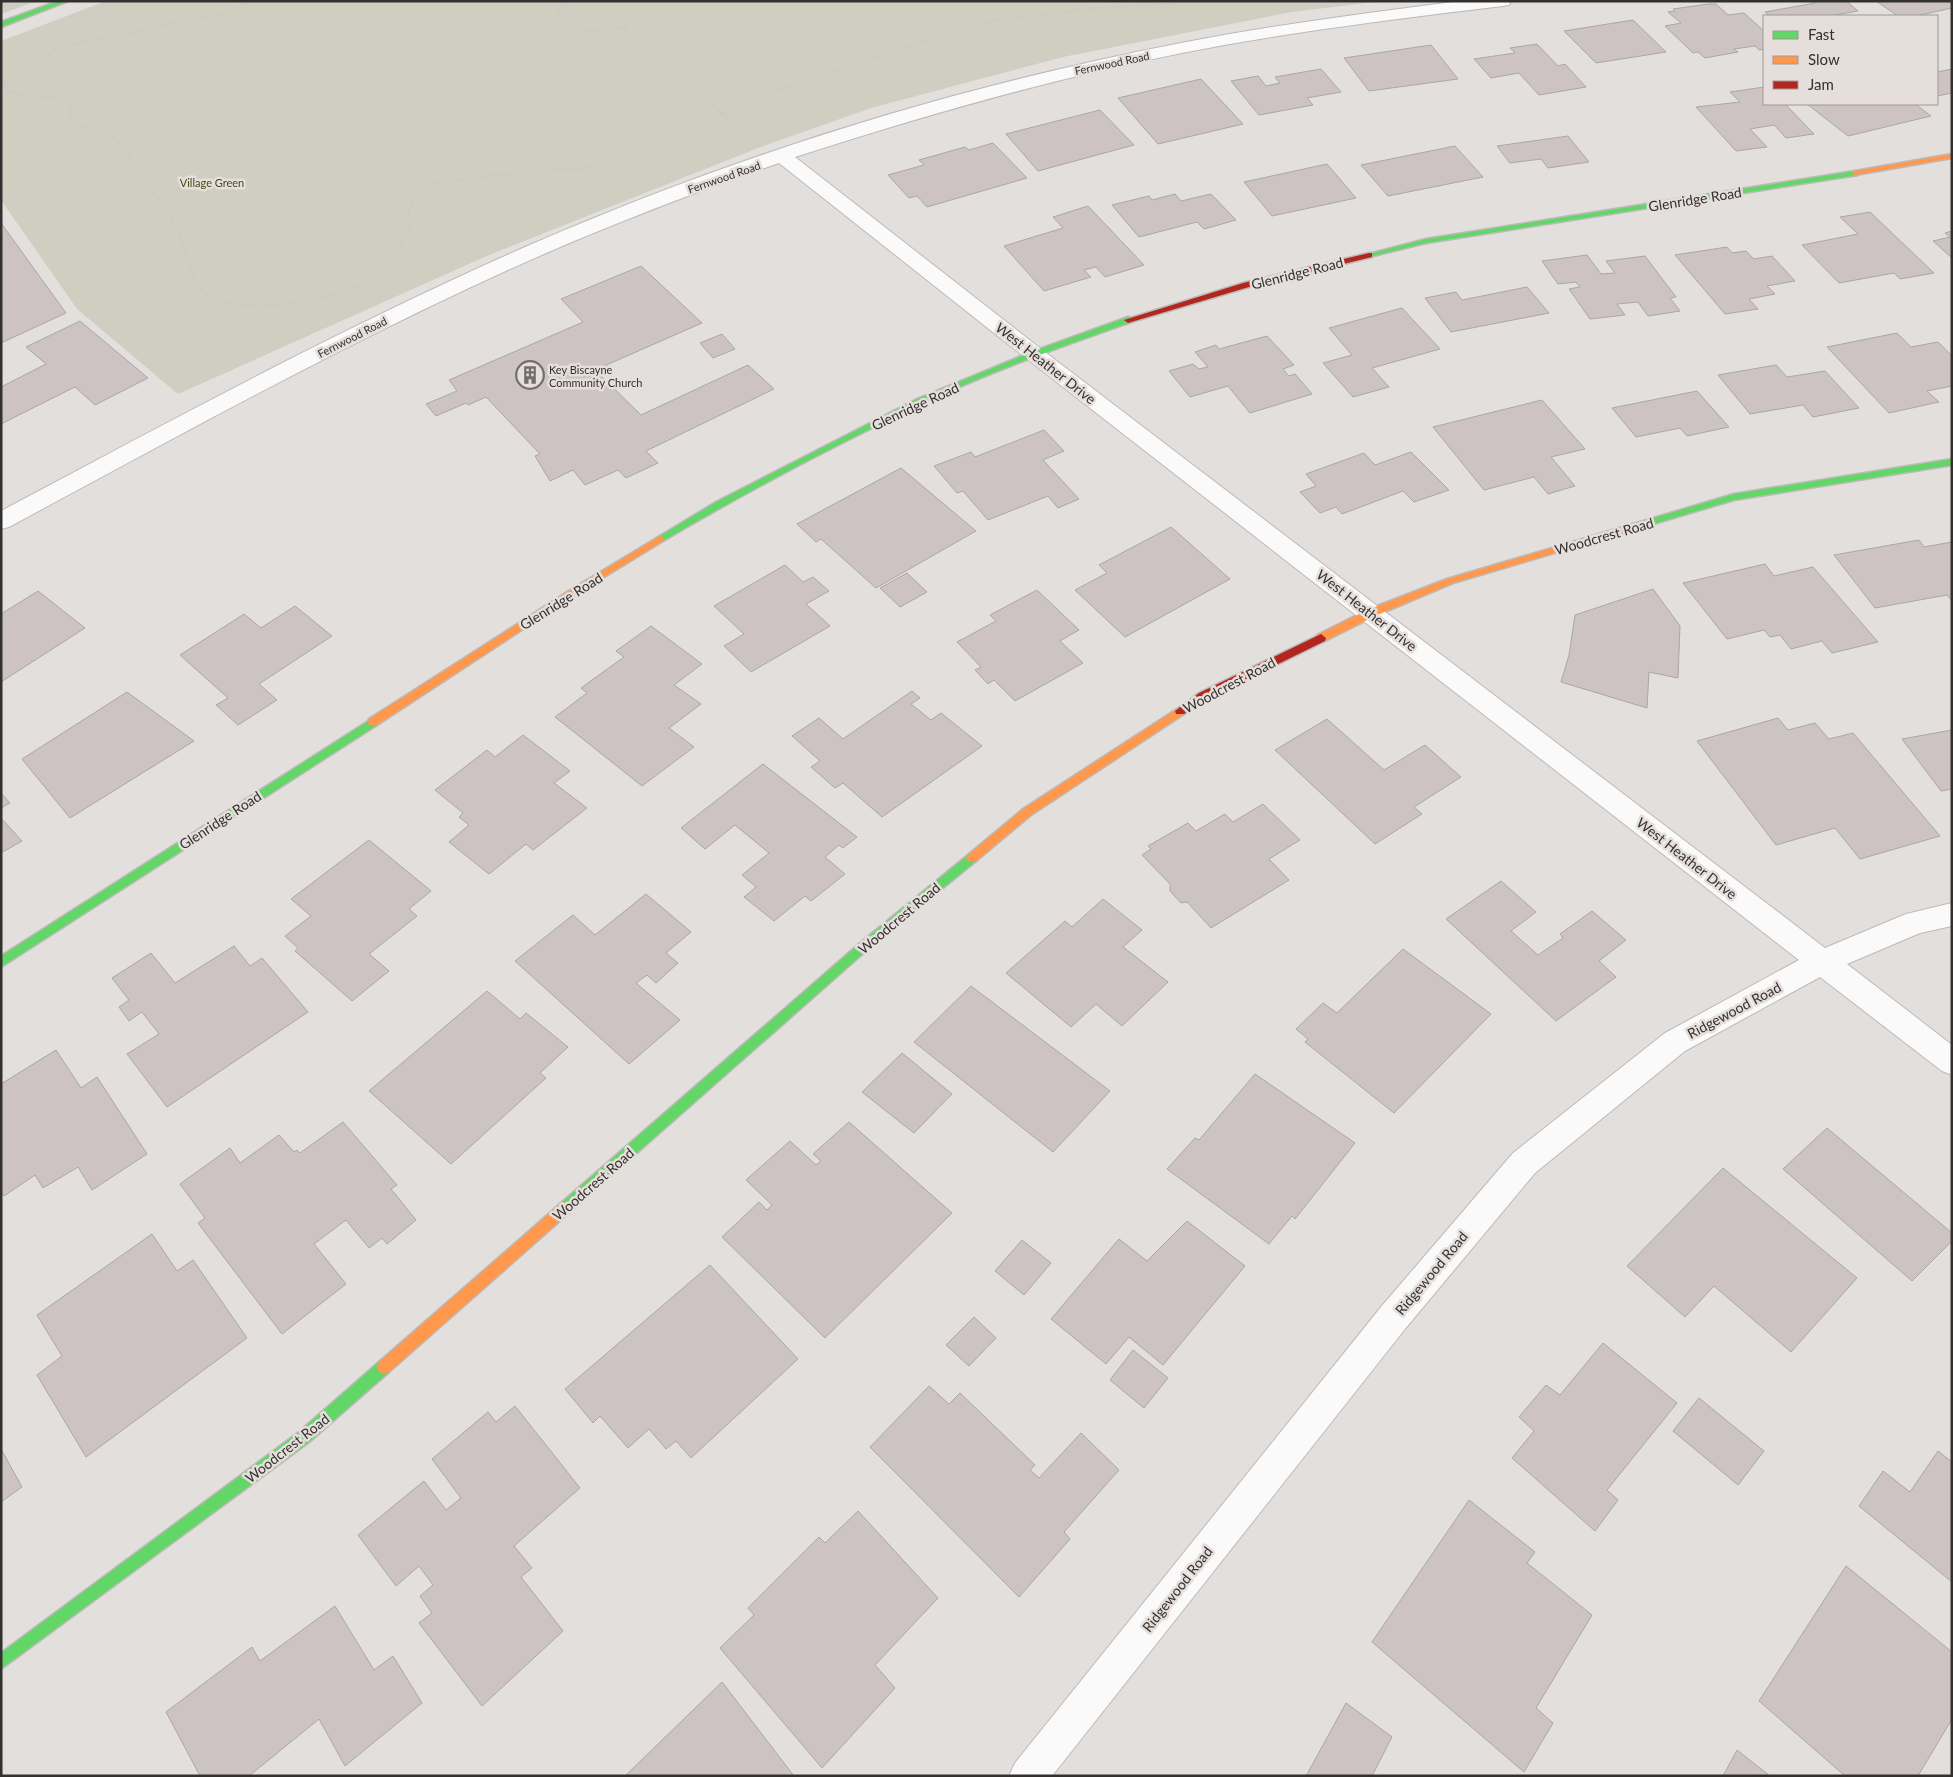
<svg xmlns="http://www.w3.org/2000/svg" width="1953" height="1777" font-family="Lato,sans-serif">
<rect width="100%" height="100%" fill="#e3dfdd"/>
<g fill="#cfcfc1">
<polygon points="1,1 37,1 1,14"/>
<polygon points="106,1 1383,1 1292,12 1063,57 871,108 758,148 489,255 178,394 77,309 1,200 1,41"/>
</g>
<g fill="#ccc3c2" stroke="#aaa7a7">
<polygon points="1813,1 1846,1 1858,11 1829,16 1770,16 1765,12 1815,3"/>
<polygon points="1876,1 1952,1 1952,8 1916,16 1898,16"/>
<polygon points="1708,4 1716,4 1728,15 1744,13 1764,31 1764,49 1759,50 1755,46 1734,49 1738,52 1705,58 1698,52 1693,53 1665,26 1681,23 1668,12 1675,11 1673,9"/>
<polygon points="1633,20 1666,52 1596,63 1564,31"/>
<polygon points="1537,44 1558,66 1565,64 1586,87 1539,95 1519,73 1491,78 1474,59 1515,53 1510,48"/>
<polygon points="1431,45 1458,79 1369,91 1344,58"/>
<polygon points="1321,69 1341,92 1307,98 1313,105 1259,115 1231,81 1258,76 1266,86 1280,83 1275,77"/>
<polygon points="1952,69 1952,93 1937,96 1937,72"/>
<polygon points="1201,79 1243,124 1158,144 1118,98"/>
<polygon points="1764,87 1764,104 1785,104 1814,134 1786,138 1774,125 1750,129 1767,147 1736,151 1696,107 1740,102 1730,92"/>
<polygon points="1807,104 1915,104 1931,116 1848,136"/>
<polygon points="1100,110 1134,145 1038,171 1006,134"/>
<polygon points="1568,136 1589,162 1548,168 1541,159 1510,163 1497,146"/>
<polygon points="993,143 1027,178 927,207 917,196 909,198 888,175 924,165 919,160 965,147 969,150"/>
<polygon points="1455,146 1483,177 1388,196 1361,165"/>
<polygon points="1327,164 1356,198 1272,216 1244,182"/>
<polygon points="1175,194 1181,201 1211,194 1236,220 1204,229 1197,222 1139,237 1112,205 1149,196 1152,200"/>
<polygon points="1088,206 1144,265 1105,277 1096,267 1084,270 1091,277 1044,291 1004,246 1063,228 1053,217"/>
<polygon points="1870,212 1934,273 1900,279 1894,273 1839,283 1802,245 1858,234 1840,217"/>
<polygon points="1,223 66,313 1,343"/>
<polygon points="1952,231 1952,258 1933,241 1950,237 1945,233"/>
<polygon points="1727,247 1732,253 1746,251 1754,259 1772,256 1795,281 1767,286 1775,294 1749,299 1758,309 1725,314 1675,255"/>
<polygon points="1587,255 1601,274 1615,273 1606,261 1645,256 1676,297 1670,298 1680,311 1648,316 1638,302 1617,304 1625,315 1590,319 1569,289 1580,287 1576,282 1558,284 1542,261"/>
<polygon points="641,266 702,323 595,370 641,415 748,365 774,389 646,451 658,463 626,478 618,470 585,485 573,470 550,481 535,456 540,454 486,397 468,405 466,403 436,416 426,404 457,391 449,380 583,322 561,299"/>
<polygon points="1527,287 1549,313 1451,332 1425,298 1456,292 1462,300"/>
<polygon points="1402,308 1440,349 1372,368 1389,387 1353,397 1323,363 1352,355 1329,328"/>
<polygon points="80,321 148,378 95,405 75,387 1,424 1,387 46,364 26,347"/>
<polygon points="1897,333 1911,347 1938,342 1952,356 1952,386 1927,391 1939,402 1889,413 1827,347"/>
<polygon points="722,334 735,349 713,358 700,343"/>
<polygon points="1267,336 1294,365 1283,369 1289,376 1295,374 1312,394 1250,413 1228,386 1190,397 1169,371 1193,364 1199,369 1208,367 1195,352 1216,345 1219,349"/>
<polygon points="1776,365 1787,377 1825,371 1859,408 1813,417 1803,405 1750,414 1718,375"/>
<polygon points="1697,391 1729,427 1687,436 1680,428 1636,437 1612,408"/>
<polygon points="1542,400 1585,449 1551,457 1575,486 1548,494 1534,477 1484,490 1433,427"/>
<polygon points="1044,430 1064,451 1043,460 1079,499 1058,508 1048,496 988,520 963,491 957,493 934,466 971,452 975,457"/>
<polygon points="1411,452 1449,490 1414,502 1403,491 1342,514 1336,507 1320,513 1300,492 1316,486 1306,474 1364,453 1375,465"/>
<polygon points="901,468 976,531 876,588 821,539 816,542 797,524"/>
<polygon points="1171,527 1230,579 1125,637 1075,590 1107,573 1099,565"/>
<polygon points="1919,540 1924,547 1952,542 1952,601 1947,595 1875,608 1834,555"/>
<polygon points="1765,564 1774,576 1813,567 1878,642 1832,653 1822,641 1791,649 1780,635 1770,637 1764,630 1727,639 1683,583"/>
<polygon points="785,565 803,582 813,577 829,591 806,604 830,626 751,672 724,646 744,634 714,606"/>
<polygon points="907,573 927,592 900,607 880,588"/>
<polygon points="1653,589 1680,626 1678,678 1649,672 1647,708 1561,682 1569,655 1575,615"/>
<polygon points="1037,590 1079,630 1060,641 1083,663 1015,701 994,680 988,684 975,670 981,667 957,642 996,621 990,615"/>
<polygon points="38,591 85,628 1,682 1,614"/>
<polygon points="295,606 332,636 259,684 277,700 238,725 216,705 228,698 180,655 244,614 261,628"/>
<polygon points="651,626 702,664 674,685 701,704 669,728 694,747 642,786 555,717 587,693 581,688 624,657 616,651"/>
<polygon points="912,691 920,698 911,704 931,720 941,713 982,746 882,817 843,783 835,788 811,767 820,761 792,736 819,718 843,739"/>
<polygon points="127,692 194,741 70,818 22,759"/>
<polygon points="1778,718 1788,730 1815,723 1829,739 1853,733 1940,836 1860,859 1835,828 1776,845 1697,741"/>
<polygon points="1327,719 1384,770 1425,745 1461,777 1414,807 1422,814 1375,844 1275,750"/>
<polygon points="1952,730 1952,789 1941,791 1902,739"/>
<polygon points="523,735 570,771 554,783 587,808 533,850 526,844 489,874 449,842 469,825 459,817 463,813 435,790 487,750 495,757"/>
<polygon points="763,764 857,837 843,848 839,845 825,857 845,874 811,901 805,896 774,921 744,897 756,887 742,875 769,853 735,825 705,849 681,828"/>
<polygon points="1,793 10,803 1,808"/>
<polygon points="1263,804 1300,840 1269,859 1289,880 1211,928 1187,902 1181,903 1170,891 1170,884 1142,855 1151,849 1148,846 1188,823 1196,831 1225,814 1233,822"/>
<polygon points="1,818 22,841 1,853"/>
<polygon points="369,840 431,891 409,909 417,916 369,954 389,971 352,1001 295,951 298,948 285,936 311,916 291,899"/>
<polygon points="1501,881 1536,912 1511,931 1538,955 1563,938 1560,934 1592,911 1626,940 1599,961 1616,977 1556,1021 1446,919"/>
<polygon points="646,894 691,932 666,953 678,963 656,983 647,975 636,983 680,1020 629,1064 515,961 573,915 595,935"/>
<polygon points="1103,899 1142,930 1123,947 1168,982 1122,1026 1096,1004 1071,1027 1006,973 1065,921 1072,927"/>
<polygon points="234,946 250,966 262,958 308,1012 167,1107 127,1054 159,1034 142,1012 129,1021 119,1007 129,1000 112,978 151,953 175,983"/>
<polygon points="1403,949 1491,1014 1394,1113 1305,1042 1308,1039 1296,1029 1323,1003 1337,1013"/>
<polygon points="971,986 1110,1091 1053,1152 914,1042"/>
<polygon points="487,991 520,1019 526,1013 568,1047 540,1073 546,1078 451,1164 369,1091"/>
<polygon points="56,1050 81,1088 97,1077 147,1154 92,1190 78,1167 43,1188 35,1175 4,1196 1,1192 1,1084"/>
<polygon points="902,1053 952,1094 914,1133 862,1092"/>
<polygon points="1255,1074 1355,1143 1295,1219 1292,1216 1269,1244 1167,1169 1195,1138 1199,1140"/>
<polygon points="343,1122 397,1185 391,1189 416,1220 387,1244 382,1238 369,1248 346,1220 314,1244 346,1284 282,1334 198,1223 205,1218 180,1184 230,1148 240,1163 279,1135 294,1152 297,1150 300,1153"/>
<polygon points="849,1122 952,1213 825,1338 722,1237 759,1202 767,1210 772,1205 746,1180 790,1141 816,1165 821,1161 813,1154"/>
<polygon points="1827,1128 1952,1233 1952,1241 1912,1281 1783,1169"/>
<polygon points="1723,1168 1857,1278 1791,1352 1714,1286 1685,1317 1627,1266"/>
<polygon points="1187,1221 1245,1266 1163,1365 1129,1337 1106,1364 1051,1319 1119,1239 1147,1261"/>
<polygon points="152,1234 177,1271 193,1260 247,1338 86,1457 37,1375 62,1356 37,1315"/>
<polygon points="1022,1240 1051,1263 1024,1295 995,1271"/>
<polygon points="710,1265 798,1359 691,1458 676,1441 666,1449 649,1429 628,1448 600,1416 593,1423 565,1389"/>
<polygon points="974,1317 996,1338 969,1366 946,1345"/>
<polygon points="1603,1343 1677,1403 1607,1490 1618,1500 1595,1531 1512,1458 1534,1431 1519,1417 1546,1385 1560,1395"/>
<polygon points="1133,1350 1168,1378 1144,1408 1110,1380"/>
<polygon points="929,1386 949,1404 960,1393 1035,1465 1030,1470 1039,1478 1081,1433 1119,1470 1064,1532 1070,1539 1019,1597 870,1447"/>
<polygon points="1699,1398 1764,1451 1738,1485 1673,1431"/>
<polygon points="515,1406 580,1488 514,1546 532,1568 521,1577 563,1631 482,1706 419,1623 432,1613 420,1596 433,1585 419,1566 396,1586 358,1535 424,1481 446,1510 461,1498 432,1459 488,1412 496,1422"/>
<polygon points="1,1449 22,1487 1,1502"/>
<polygon points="1938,1451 1952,1462 1952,1582 1859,1506 1883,1471 1910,1492"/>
<polygon points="1469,1500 1535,1552 1527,1563 1592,1615 1536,1708 1553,1723 1524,1772 1372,1642"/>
<polygon points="858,1511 938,1598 875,1665 895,1688 822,1768 720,1648 754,1615 748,1608 819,1537 825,1543"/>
<polygon points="1846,1566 1952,1652 1952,1719 1918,1776 1845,1776 1759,1701"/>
<polygon points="335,1606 374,1670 393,1656 422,1703 345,1766 319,1719 249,1776 200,1776 166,1712 252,1647 260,1661"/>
<polygon points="722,1682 794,1776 625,1776"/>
<polygon points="1346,1703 1392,1737 1372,1776 1306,1776"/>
<polygon points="1737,1750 1770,1776 1723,1776"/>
</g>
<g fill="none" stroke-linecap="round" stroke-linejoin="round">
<defs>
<path id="street" d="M1460 1H1511L1509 5 1503 6C1395 19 1288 32 1182 53 1050 79 922 116 795 157L1041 349 1825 948 1906 914 1952 903V926L1920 933 1847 964 1952 1045V1075L1942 1071 1820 977 1685 1051 1535 1173 1405 1329 1052 1776H1009L1015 1763 1381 1307 1513 1153 1665 1033 1799 960 1027 359 779 163C674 200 570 240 469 288 313 361 161 445 9 527L1 529V511C176 418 351 323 532 244 739 154 960 86 1181 43 1273 25 1367 13 1460 1Z"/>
<g id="fast">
<polygon points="58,1 68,1 1,27 1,22"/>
<polygon points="1855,171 1858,171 1858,175 1426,243 1369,257 1365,255 1426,239"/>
<path d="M1128 317 1131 318V322C1061 347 988 372 920 405 833 446 746 492 663 541H657L655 539 716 502 915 400 1031 352Z"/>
<polygon points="1952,459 1952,465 1734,500 1633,530 1628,527 1630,525 1734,494"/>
<polygon points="373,718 378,722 377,725 1,967 1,956"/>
<polygon points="972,854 976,855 978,858 976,861 867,950 570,1212 565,1214 560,1212 559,1208 560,1204 859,944 968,855"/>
<polygon points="384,1360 389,1362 391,1367 389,1372 309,1442 1,1669 1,1653 299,1432 379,1362"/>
</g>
<g id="slow">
<polygon points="1952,154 1952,158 1855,175 1851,173 1855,171"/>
<polygon points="1633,524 1638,527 1636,529 1453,583 1375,616 1325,641 1317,641 1316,638 1317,635 1367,610 1447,579"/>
<polygon points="660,536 663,537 663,541 578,593 377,725 369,725 368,722 369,719 572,589"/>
<polygon points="1180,707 1184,708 1185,711 1184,714 1031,815 976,861 968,861 966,858 968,855 1023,809"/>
<polygon points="565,1202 570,1204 571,1208 570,1212 389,1372 384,1374 379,1372 377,1367 379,1362 560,1204"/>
</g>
<g id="jam">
<polygon points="1369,253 1372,253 1372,257 1249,287 1128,323 1124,320 1243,283"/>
<polygon points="1321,634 1326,638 1325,641 1207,699 1184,714 1176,714 1175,711 1199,693"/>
</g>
</defs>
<use href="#street" stroke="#bcbab8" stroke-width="2"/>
<use href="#fast" stroke="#bcbab8" stroke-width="3"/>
<use href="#slow" stroke="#bcbab8" stroke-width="3"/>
<use href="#jam" stroke="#bcbab8" stroke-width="3"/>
<g stroke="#c1c0c0" stroke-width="2.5" stroke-dasharray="0.5 2.5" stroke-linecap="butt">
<polyline points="250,1 225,13 61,47 4,83 6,91 26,96 60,97 71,103 70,116 83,126 114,139 125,149 138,172 171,216 180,236 196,284 209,298 241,305 275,305 323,298 364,284 381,273 394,260 408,231 409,210 415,197 436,183 530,171 581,169 610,164 674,134 780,90 872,60 971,24 1086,9 1209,1"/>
<polyline points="568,1 558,10 584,32 623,28 722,114 745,131"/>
<polyline points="623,28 642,7 634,1"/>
</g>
<use href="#street" fill="#fbfafa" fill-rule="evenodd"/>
<use href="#fast" fill="#63d668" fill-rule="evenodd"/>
<use href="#slow" fill="#ff974d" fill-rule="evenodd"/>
<use href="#jam" fill="#b3261e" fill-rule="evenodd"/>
</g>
<defs>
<symbol id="building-ring" viewBox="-11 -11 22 22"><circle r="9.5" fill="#e5dedb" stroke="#716e6d" stroke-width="1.5"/><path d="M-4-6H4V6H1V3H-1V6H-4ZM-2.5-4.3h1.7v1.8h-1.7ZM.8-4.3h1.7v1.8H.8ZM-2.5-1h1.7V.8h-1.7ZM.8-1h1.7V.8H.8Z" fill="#716e6d"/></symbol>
</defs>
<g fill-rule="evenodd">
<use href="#building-ring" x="514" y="359" width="32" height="32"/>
</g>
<g text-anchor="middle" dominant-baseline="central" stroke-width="5" stroke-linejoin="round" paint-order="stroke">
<g font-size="11" fill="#333130" stroke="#e5dedb">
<text transform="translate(1112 63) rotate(-12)">Fernwood Road</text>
<text transform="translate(724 177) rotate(-19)">Fernwood Road</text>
<text transform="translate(352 337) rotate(-27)">Fernwood Road</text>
</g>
<g font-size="11" fill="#484b15" stroke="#e5dedb">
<text x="212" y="182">Village Green</text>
</g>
<g font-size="11" fill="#333130" stroke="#e5dedb" text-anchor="start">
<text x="549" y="369">Key Biscayne<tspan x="549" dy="13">Community Church</tspan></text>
</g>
<g font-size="14" fill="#333130" stroke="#e5dedb">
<text transform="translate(1695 199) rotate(-9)">Glenridge Road</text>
<text transform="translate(1297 273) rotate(-14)">Glenridge Road</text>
<text transform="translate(1046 363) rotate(38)">West Heather Drive</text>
<text transform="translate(915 406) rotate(-25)">Glenridge Road</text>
<text transform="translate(1604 536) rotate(-16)">Woodcrest Road</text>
<text transform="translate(561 601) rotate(-32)">Glenridge Road</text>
<text transform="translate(1367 610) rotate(38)">West Heather Drive</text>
<text transform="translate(1229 685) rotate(-28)">Woodcrest Road</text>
<text transform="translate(220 820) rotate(-33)">Glenridge Road</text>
<text transform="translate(1687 858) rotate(38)">West Heather Drive</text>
<text transform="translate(899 918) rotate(-40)">Woodcrest Road</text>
<text transform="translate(1734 1010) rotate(-28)">Ridgewood Road</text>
<text transform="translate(593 1184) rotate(-41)">Woodcrest Road</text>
<text transform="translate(1431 1273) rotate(-50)">Ridgewood Road</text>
<text transform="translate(287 1448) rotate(-38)">Woodcrest Road</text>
<text transform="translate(1177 1589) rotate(-52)">Ridgewood Road</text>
</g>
</g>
<rect width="1953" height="1777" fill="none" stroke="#333130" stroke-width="5"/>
<rect x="1763" y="15" width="175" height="90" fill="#e5dedb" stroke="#9e9997"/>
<rect x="1773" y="31" width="25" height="8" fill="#63d668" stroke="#9e9997"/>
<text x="1808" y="40" font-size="15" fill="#333130">Fast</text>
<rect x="1773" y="56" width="25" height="8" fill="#ff974d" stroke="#9e9997"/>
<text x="1808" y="65" font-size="15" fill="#333130">Slow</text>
<rect x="1773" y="81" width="25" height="8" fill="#b3261e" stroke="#9e9997"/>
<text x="1808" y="90" font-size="15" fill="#333130">Jam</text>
</svg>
